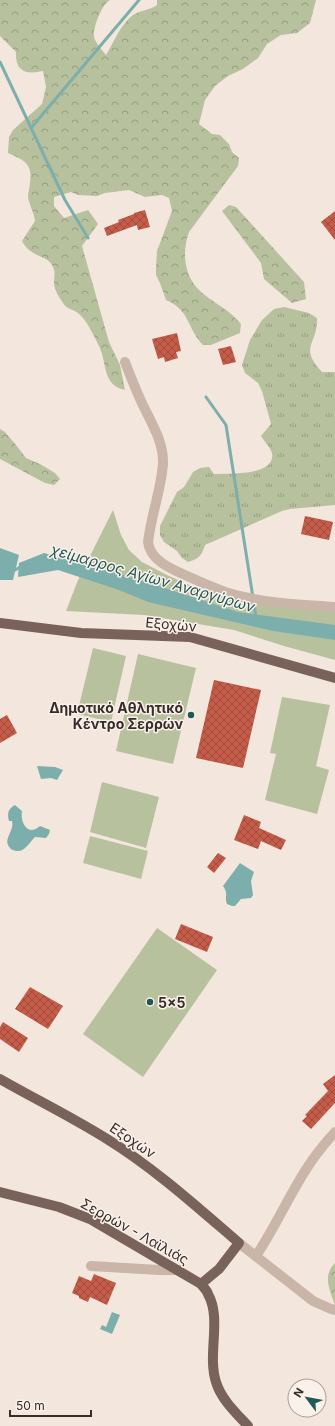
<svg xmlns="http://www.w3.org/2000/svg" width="335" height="1426" font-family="Inter,sans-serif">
<defs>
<pattern id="grass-tufts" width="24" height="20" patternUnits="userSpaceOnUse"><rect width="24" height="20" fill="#b8c19d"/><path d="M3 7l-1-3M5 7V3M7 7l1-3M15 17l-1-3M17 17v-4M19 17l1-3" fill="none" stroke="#969d80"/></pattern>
<pattern id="forest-crowns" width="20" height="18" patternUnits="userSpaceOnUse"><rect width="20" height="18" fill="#b8c19d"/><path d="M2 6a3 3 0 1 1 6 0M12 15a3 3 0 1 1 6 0" fill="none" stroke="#969d80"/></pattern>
<pattern id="building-cross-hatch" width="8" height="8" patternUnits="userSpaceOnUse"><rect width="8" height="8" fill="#c45c49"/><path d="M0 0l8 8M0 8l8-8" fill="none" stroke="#a04c3d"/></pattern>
</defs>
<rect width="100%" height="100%" fill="#f2e6dd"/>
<path fill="url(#grass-tufts)" d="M284 307 309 313 317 318C318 345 298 346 322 372H335V505L290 509 282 511 205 545C202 555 199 559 188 562L182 558 177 551 164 542 160 535V526L177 492 184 487 193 472 200 468 209 467 214 474C227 473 269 476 272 458 274 450 265 443 261 436L271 424 262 391 258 383 245 373 242 365 250 340 262 320 274 309Z"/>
<g fill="url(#forest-crowns)">
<path d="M0 0H110C102 4 93 27 94 37 95 42 102 50 106 55 114 42 120 25 133 15 140 10 148 11 157 5V0H316L310 23 297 33 281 35 267 44 258 58 243 69 228 76 215 86 205 100 199 124 212 134 220 135 229 144 232 152 239 158 238 166 189 232C185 243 184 254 186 265 192 298 223 301 241 324L240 333 211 345H203C186 327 191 311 166 300L160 283 156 275V267L157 251 172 211 169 198 162 195 145 197 129 190 105 193 97 196 78 195 71 192 54 197V206L64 218 88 210 98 224 82 246 109 342 120 365 125 390C101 385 108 362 98 344 93 334 86 319 78 313 73 309 66 309 63 303 59 297 55 291 54 284 54 278 56 271 52 265 45 254 31 258 22 241L35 221C34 212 29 205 28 197 28 192 30 187 30 182 33 163 23 160 8 153L9 137 13 130 42 104 46 87 43 71C25 75 15 71 16 52L0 36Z"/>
<polygon points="229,205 236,207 304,282 306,299 292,303 264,279 261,263 222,211"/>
<polygon points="0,429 5,432 16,445 26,458 40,464 55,473 60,479 54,485 45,483 0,459"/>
<path d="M335 1263V1305C330 1290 322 1276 335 1263Z"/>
</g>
<g fill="#b8c19d">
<polygon points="113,510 121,535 129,550 142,562 167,575 187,584 224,595 335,610 335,660 284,646 234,630 144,615 66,611 78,580"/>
<polygon points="93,648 126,656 111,722 77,714"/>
<polygon points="138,654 196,668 173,764 116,751"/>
<polygon points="282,697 330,705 316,766 329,770 317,814 265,800 276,754 270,753"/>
<polygon points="102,782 159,797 146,848 90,832"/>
<polygon points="90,836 148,851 141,879 83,863"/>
<polygon points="157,928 217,970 143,1077 83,1034"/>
</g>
<g fill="#7cafac">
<polygon points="0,548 19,555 13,580 0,580"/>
<polygon points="44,553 140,580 238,612 335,625 335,640 273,631 148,602 119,590 58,570 18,577 19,563"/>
<polygon points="37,766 55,767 63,770 57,780 51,778 41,779"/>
<path d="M15 805 22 811C20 823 28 837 40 826L50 830 49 834 46 838 35 837C28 844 23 856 11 849 1 839 15 832 12 821H9C7 813 8 809 15 805Z"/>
<path d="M240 863 254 872 251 881 253 895 251 898 241 899 235 906H232L227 904C224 897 229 894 223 886Z"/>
<polygon points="112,1312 120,1315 112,1334 100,1329 102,1325 106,1327"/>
</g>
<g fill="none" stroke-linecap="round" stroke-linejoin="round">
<g stroke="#7cafac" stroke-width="3">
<polyline points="0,62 65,200 88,238"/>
<polyline points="31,128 139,0"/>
<polyline points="206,397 226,425 256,617"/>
<polyline points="15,570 22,566"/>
</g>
</g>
<g fill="url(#building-cross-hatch)">
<polygon points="145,210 150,227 138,230 137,225 107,236 104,228 119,222 118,220 134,214 134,213"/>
<polygon points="335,211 335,240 321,222"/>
<polygon points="177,333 181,351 176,352 178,358 165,362 164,357 158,359 152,339"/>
<polygon points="231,346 236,362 223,365 218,349"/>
<polygon points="305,516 333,522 329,540 301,534"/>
<polygon points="214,680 261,690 243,768 196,758"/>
<polygon points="7,715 17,733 0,743 0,719"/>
<polygon points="244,815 261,822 259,828 286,840 281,850 261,841 258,849 234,840"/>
<polygon points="218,853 226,858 214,873 207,867"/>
<polygon points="181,924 213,937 207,952 175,939"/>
<polygon points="30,987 63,1006 48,1029 15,1009"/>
<polygon points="3,1022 28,1038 19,1052 0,1039 0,1027"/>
<polygon points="335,1075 335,1103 311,1129 302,1121 307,1116 305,1115 328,1091 323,1084"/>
<polygon points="94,1274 116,1283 107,1305 90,1297 88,1302 79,1298 79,1296 72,1293 79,1276 91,1281"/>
</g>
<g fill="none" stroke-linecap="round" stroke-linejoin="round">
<g stroke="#cab5a9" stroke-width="10">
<path d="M125 362C130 375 135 388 141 401 150 421 164 441 163 464 161 490 151 516 148 542 150 560 171 569 185 575 198 581 212 587 225 592 260 603 299 605 335 607"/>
<polyline points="239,1243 313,1301 331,1309 335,1310"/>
<path d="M256 1256C275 1228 288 1197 307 1168 315 1155 325 1143 335 1132"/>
<polyline points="91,1266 159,1270 179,1270"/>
</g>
<g stroke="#79625a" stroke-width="10">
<polyline points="0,623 81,633 190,637 335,678"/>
<path d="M0 1079C35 1099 72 1117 107 1139 154 1168 196 1206 239 1243L219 1269 201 1284"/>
<path d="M0 1192 59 1207 90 1219 201 1284C203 1287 207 1290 208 1294 222 1319 207 1354 216 1382 221 1399 236 1413 248 1426"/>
</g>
</g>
<g fill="#1f5857" stroke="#faf1ea" stroke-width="1.5">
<circle cx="191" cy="715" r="4"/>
<circle cx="150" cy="1002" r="4"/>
</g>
<g text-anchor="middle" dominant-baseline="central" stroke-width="3" stroke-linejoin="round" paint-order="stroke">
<g font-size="14" fill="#372c29" stroke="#faf1ea">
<text transform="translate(171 624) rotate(5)">Εξοχών</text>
<text transform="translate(133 1140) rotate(34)">Εξοχών</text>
<text transform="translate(135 1231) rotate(29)">Σερρών - Λαϊλιάς</text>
</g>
<g font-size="14" font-weight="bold" fill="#372c29" stroke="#faf1ea" text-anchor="end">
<text x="183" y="707">Δημοτικό Αθλητικό<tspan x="183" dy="16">Κέντρο Σερρών</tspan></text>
<text x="158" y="1002" text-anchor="start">5x5</text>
</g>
<g font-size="15" font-style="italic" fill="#1f5857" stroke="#faf1ea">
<text transform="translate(153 578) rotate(16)">χείμαρρος Αγίων Αναργύρων</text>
</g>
</g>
<g transform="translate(307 1398) rotate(302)"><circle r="19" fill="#faf1ea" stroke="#aca29d"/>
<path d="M0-3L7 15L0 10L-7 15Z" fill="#1f5857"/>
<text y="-6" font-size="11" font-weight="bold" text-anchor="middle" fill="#372c29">N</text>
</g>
<path d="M10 1410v6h81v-6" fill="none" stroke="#372c29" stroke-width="2"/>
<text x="16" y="1410" font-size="12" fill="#372c29" stroke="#faf1ea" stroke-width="3" paint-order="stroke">50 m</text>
</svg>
